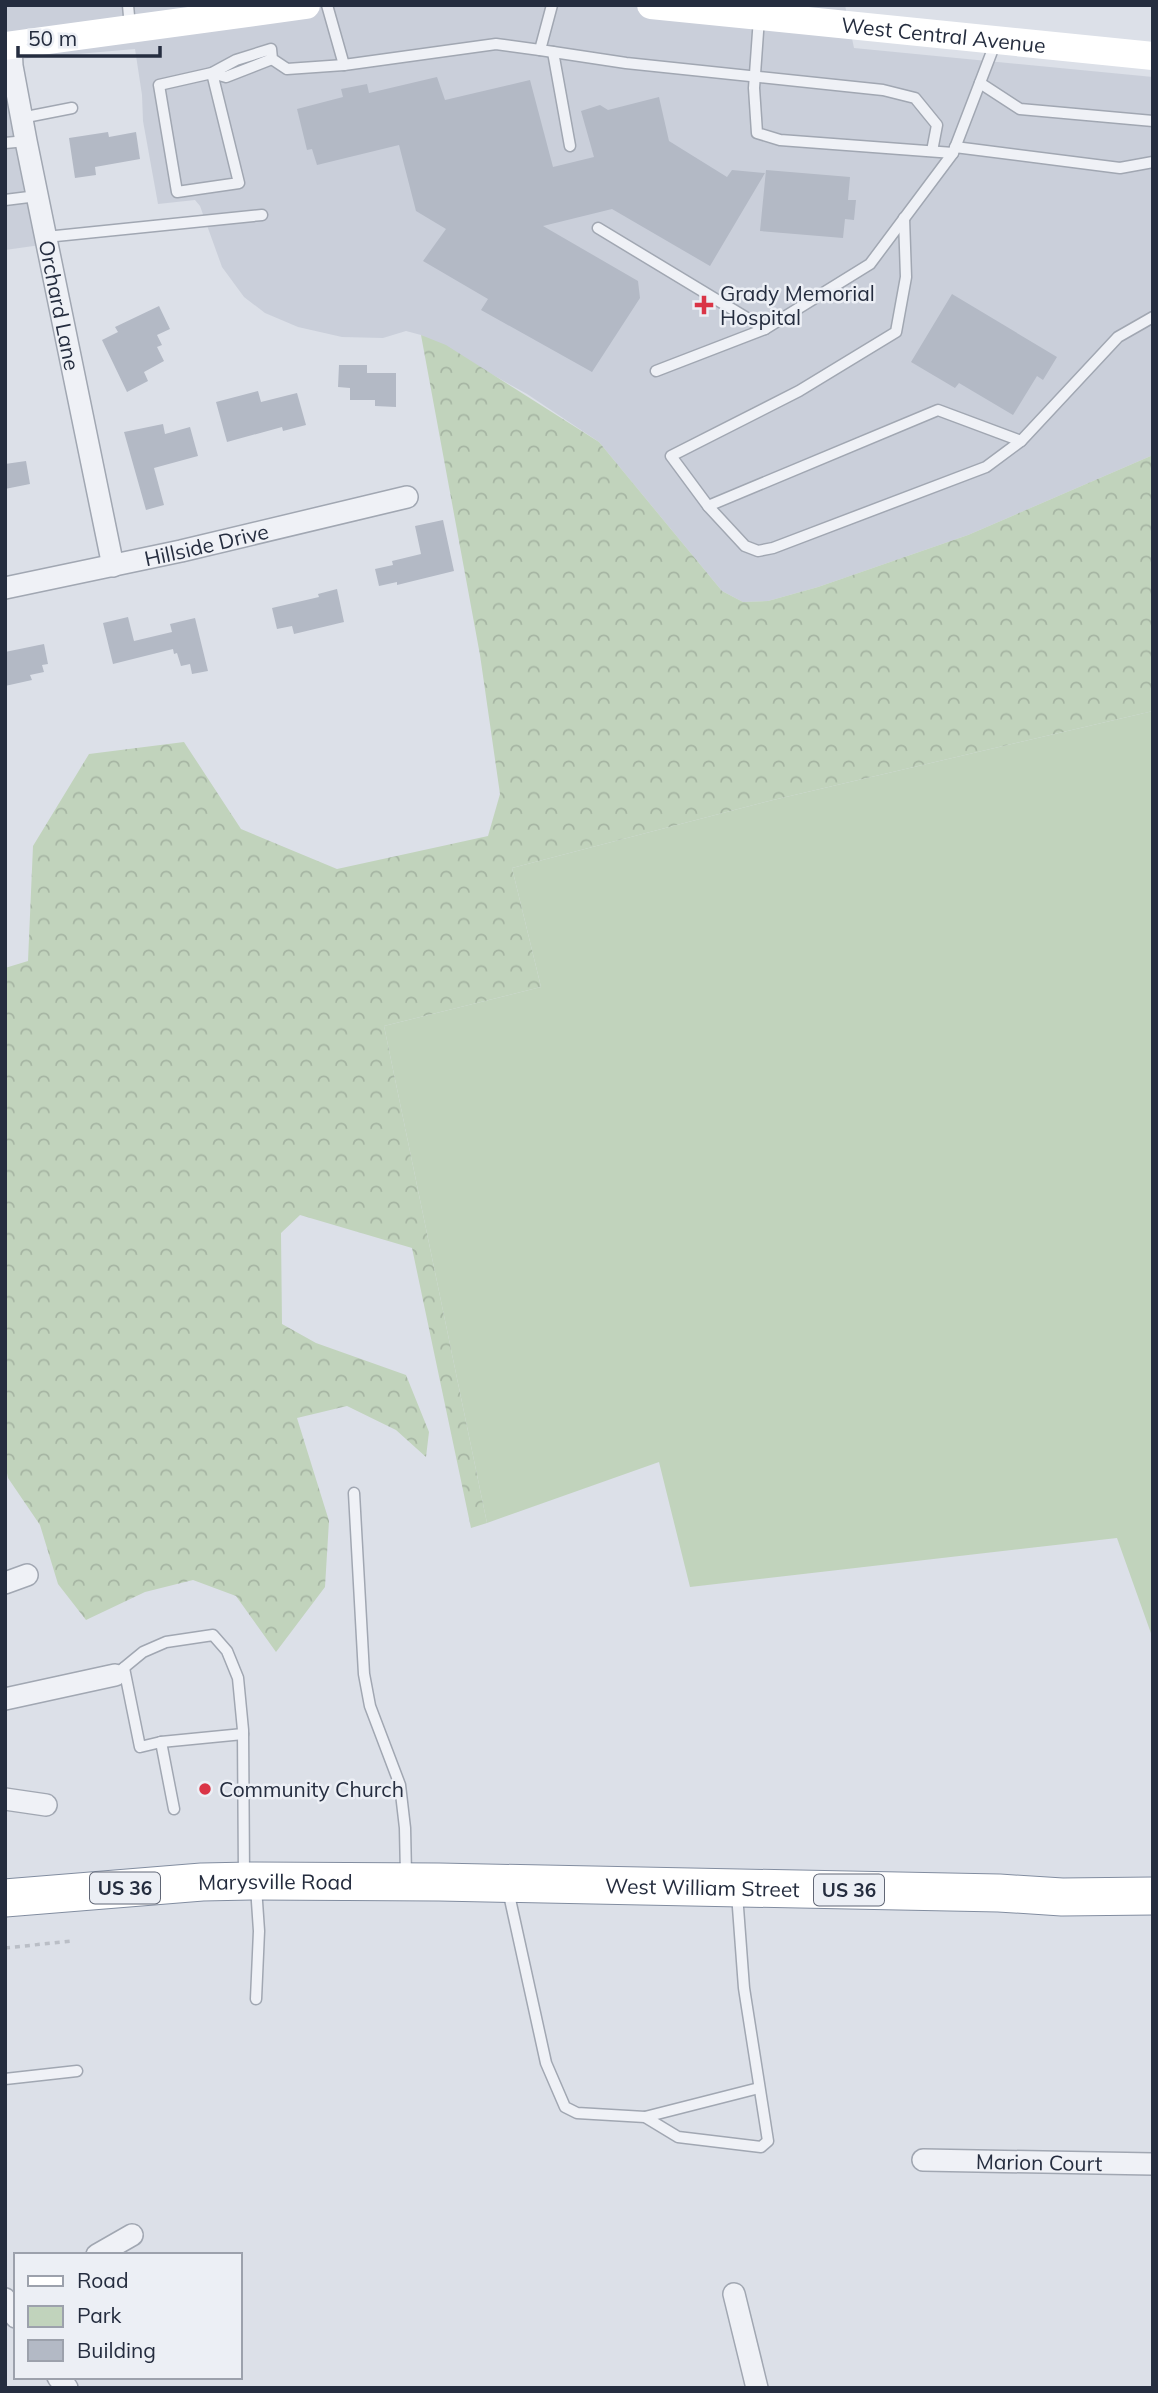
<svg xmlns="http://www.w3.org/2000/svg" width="1158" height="2393" font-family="Mulish,sans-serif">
<defs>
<pattern id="forest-crowns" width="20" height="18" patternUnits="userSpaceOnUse" patternTransform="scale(1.75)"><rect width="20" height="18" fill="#c1d3bc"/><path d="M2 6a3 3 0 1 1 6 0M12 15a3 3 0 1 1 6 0" fill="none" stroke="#a6b5a3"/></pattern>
</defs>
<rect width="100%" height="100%" fill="#dce0e8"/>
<polygon fill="#cacfda" points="5,5 845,5 854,48 1153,77 1153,455 968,535 818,587 768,601 743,602 722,591 599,442 527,394 421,335 406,331 383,338 342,337 298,327 265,313 244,297 222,267 200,206 195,200 158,204 143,121 142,95 135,49 20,59 55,243 5,250"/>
<polygon fill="#c1d3bc" points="1153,711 1153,1639 1117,1538 690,1587 659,1462 487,1523 384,1026 541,987 512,868 773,800"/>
<polygon fill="url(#forest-crowns)" points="421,335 446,345 599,442 722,591 743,602 768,601 818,587 968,535 1153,455 1153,711 773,800 512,868 541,987 384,1026 487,1523 471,1528 412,1248 300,1215 281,1233 282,1324 316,1343 406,1375 429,1432 426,1457 396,1430 347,1406 297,1418 329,1521 325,1587 276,1652 236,1596 193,1580 145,1592 86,1620 58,1584 40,1525 8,1478 5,1463 5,968 28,961 33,846 89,754 184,742 241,829 337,869 488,836 500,794 480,655"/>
<g fill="#b3b9c5">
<polygon points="437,77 445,100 530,80 553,167 594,157 581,111 600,105 608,110 659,97 669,141 727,177 732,170 765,173 710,266 612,209 543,226 638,281 640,298 592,372 481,310 488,299 423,261 446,229 416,211 399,145 317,165 312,149 307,150 297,109 343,97 341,89 367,84 369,93"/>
<polygon points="108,132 109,137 136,132 140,159 95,167 96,175 75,178 69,138"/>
<polygon points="766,170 850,177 848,200 856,200 854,220 845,219 843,238 760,231"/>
<polygon points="952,294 1057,357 1043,380 1037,376 1013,415 959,383 955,388 911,362"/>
<polygon points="159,306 170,329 157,335 162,345 157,347 164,361 144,372 148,381 127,392 102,340 118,332 115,327"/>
<polygon points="339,365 367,365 367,373 396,373 396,407 375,406 375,400 350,400 350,388 338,387"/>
<polygon points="258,391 261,402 297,393 306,425 283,431 282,427 227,442 216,402"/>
<polygon points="163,424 165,434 190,427 198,456 154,468 164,505 146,510 124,432"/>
<polygon points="26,461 30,484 5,489 5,464"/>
<polygon points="443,520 454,571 397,585 397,582 379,586 375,569 393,565 392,561 421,554 415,526"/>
<polygon points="337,589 344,622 294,634 292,626 277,629 272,608 319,597 318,594"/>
<polygon points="128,617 134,641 172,632 170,624 195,618 208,671 192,674 190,664 181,666 177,653 174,654 173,649 113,664 103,623"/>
<polygon points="44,644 48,664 42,665 44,672 30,675 32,680 5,686 5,652"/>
</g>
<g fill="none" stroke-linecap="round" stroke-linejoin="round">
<defs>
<g id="lane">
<polyline points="128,5 130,27"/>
<polyline points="327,5 344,65 496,44 540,50"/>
<polyline points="552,5 540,50 626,63 883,90 915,98 937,125 932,151"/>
<polyline points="759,18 754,88 757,133 780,140 953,153"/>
<polyline points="553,52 570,146"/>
<polyline points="212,73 239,183 177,192 159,85 212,73 236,60 271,49 272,59 287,69 344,65"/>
<polyline points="212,73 226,77 272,59"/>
<polyline points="980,83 1020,109 1153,121"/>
<polyline points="21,118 72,108"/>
<polyline points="5,143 26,141"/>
<polyline points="955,147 1120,168 1153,162"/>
<polyline points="5,200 37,196"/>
<polyline points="904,218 906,277 896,332 799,391 671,456 708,506 938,410 1021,441 1118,337 1153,317"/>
<polyline points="598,228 765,329"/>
<polyline points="46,237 262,215"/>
<polyline points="656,371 765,329 870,264 953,153 996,41"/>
<polyline points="708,506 745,546 758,551 773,548 986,467 1021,441"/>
<polyline points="354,1493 364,1674 370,1706 400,1785 405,1828 406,1875"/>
<polyline points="124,1668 140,1747 161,1742 174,1809"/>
<polyline points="115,1675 143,1652 166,1642 213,1635 227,1651 238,1678 243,1730 244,1876"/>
<polyline points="161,1742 243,1734"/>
<polyline points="256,1887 259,1931 256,1999"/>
<polyline points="508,1890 546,2063 565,2107 577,2113 645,2117 678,2137 761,2147 768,2141 744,1988 737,1894"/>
<polyline points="5,2079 77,2071"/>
<polyline points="645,2117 759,2088"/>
</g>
<g id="street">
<path id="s1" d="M11 46 12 66 26 141 113 566"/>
<path id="s2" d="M5 588 181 551 407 497"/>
<polyline points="5,1583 27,1575"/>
<polyline points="5,1699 115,1675"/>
<polyline points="5,1799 46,1805"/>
<path id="s3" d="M923 2160 1153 2164"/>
<polyline points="97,2255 132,2235"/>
<polyline points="734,2294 757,2388"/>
<polyline points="5,2299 16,2317"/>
<polyline points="58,2377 67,2388"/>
</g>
<g id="highway">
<path id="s5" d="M5 1898 202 1882 251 1881 439 1882 999 1893 1062 1897 1153 1896"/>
</g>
</defs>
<use href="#lane" stroke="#a1a7b2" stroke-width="13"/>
<use href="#street" stroke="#a1a7b2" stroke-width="24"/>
<use href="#highway" stroke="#828da0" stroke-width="39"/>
<polyline stroke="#babec6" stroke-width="3.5" stroke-dasharray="5 5" stroke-linecap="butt" points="5,1948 72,1941"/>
<use href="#lane" stroke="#eff1f6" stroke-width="10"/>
<use href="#street" stroke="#eff1f6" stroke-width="21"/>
<g stroke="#fff" stroke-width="28">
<path id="s4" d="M651 5 1153 56"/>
<polyline points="5,46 306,5"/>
</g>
<use href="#highway" stroke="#fff" stroke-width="37"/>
</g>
<g fill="#da3446" stroke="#eceff5" stroke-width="2.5">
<path d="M700.5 294.5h7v7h7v7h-7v7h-7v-7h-7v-7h7z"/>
<circle cx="205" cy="1789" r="7"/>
</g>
<g text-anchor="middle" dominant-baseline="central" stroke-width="5" stroke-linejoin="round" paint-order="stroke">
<g fill="#eceff5" stroke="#616776" stroke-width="2">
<rect x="90" y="1872.5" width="70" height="31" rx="5"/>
<rect x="814" y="1874.5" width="70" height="31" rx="5"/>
</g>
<g font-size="19" font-weight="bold" fill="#252d3f">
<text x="125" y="1888">US 36</text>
<text x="849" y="1890">US 36</text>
</g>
<g font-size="21" fill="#252d3f" stroke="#eceff5">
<text stroke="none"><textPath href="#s4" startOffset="294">West Central Avenue</textPath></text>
<text stroke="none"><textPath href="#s1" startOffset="264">Orchard Lane</textPath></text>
<text stroke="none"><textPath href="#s2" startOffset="206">Hillside Drive</textPath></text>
<text stroke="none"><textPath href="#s5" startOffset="271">Marysville Road</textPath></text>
<text stroke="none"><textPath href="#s5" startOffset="698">West William Street</textPath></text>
<text stroke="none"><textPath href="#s3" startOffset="116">Marion Court</textPath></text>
</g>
<g font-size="21" fill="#252d3f" stroke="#eceff5" text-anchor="start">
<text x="720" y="293">Grady Memorial<tspan x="720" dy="24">Hospital</tspan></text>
<text x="219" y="1789">Community Church</text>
</g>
</g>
<rect width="1158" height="2393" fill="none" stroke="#252d3f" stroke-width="14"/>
<rect x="14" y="2253" width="228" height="126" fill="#eceff5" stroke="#9ca1ac" stroke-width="2"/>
<rect x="28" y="2276" width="35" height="10" fill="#ffffff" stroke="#9ca1ac" stroke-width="2"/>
<text x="77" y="2288" font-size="21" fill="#252d3f">Road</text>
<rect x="28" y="2306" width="35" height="21" fill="#c1d3bc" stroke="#9ca1ac" stroke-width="2"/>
<text x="77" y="2323" font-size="21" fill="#252d3f">Park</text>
<rect x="28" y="2340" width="35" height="21" fill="#b3b9c5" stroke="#9ca1ac" stroke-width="2"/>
<text x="77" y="2358" font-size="21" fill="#252d3f">Building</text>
<path d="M18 46v10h142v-10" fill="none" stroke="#252d3f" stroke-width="3.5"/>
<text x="28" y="46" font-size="21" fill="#252d3f" stroke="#eceff5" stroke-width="5" paint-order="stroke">50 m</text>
</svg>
